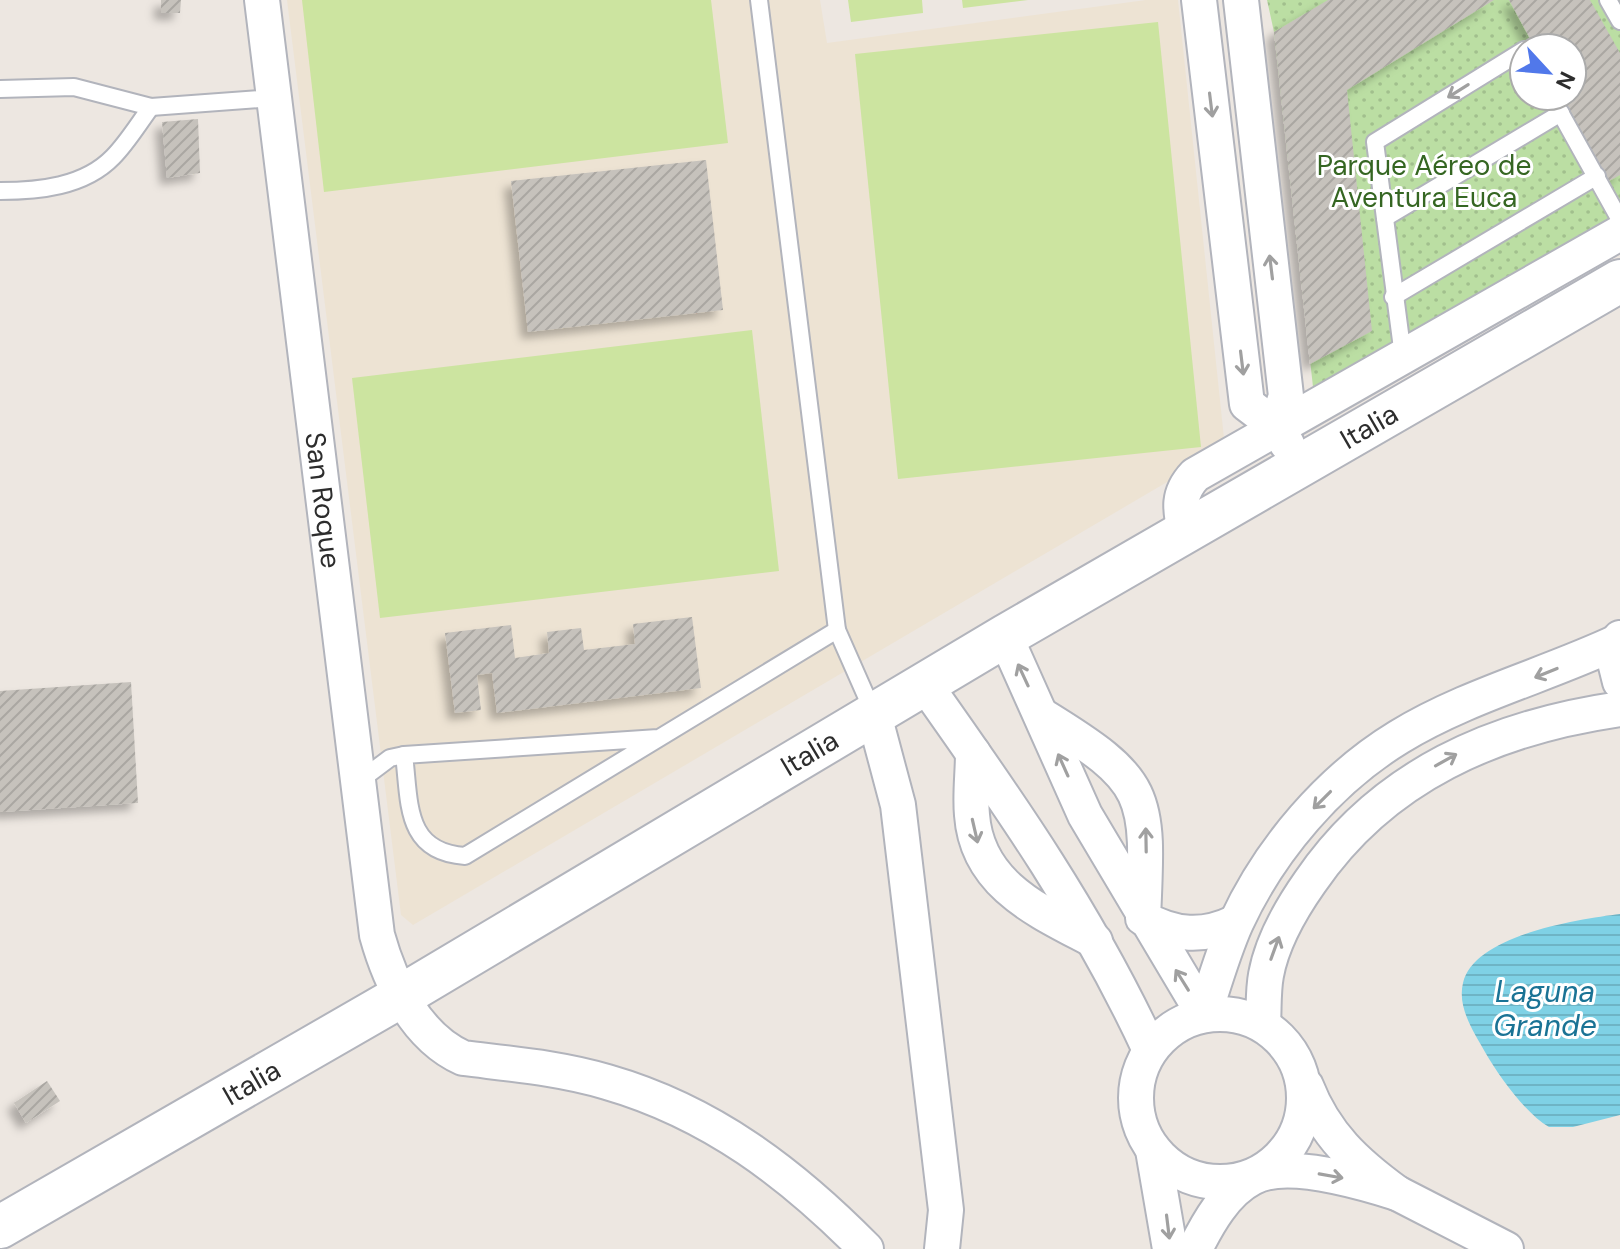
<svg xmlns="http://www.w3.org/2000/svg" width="1620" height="1249" font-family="'DM Sans',sans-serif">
<defs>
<pattern id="grass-dots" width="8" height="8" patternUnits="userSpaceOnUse" patternTransform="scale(2)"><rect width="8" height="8" fill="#bbdea3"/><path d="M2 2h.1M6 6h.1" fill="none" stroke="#a1bf8d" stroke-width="1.8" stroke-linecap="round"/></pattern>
<pattern id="water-rules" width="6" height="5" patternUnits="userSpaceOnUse" patternTransform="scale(2)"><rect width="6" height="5" fill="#7fd1e5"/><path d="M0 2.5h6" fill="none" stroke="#6eb4c5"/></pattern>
<pattern id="building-hatch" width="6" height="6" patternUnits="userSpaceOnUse" patternTransform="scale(2)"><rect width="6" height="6" fill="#c6c2bc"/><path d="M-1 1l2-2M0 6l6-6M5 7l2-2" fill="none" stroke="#aaa7a2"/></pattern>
<filter id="shadow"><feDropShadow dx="-7" dy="7" stdDeviation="4" flood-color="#0004"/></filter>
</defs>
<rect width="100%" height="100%" fill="#ede7e1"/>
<polygon fill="#ede3d3" points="287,0 820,0 827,43 1146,0 1178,0 1225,448 413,925 401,915"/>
<path fill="url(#grass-dots)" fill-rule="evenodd" d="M1267 0H1620V222L1314 396 1274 32ZM1524 48H1572V96H1524Z"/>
<g fill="#cce4a0">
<polygon points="302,0 711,0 728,143 324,192"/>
<polygon points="848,0 922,0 923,13 851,22"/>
<polygon points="962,0 1028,0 963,8"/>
<polygon points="1158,22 1201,447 898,479 855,54"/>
<polygon points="752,330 779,571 380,618 352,378"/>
</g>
<path fill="url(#water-rules)" d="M1620 914V1115L1573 1127H1549C1525 1113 1499 1076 1485 1052 1474 1032 1457 1008 1463 983 1474 935 1579 919 1620 914Z"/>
<g fill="url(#building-hatch)" filter="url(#shadow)">
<polygon points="161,0 181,0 180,13 161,13"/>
<polygon points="1328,0 1494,0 1347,90 1372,331 1310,364 1274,32"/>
<polygon points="1509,0 1590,0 1620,53 1620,175 1609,181 1562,96 1572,96 1572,48 1535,48"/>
<polygon points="198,119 200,173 167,178 162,122"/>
<polygon points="706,160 723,310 528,332 511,181"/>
<polygon points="692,617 701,688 497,713 492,673 477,675 481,710 455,713 445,633 511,625 515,658 549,653 547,632 581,628 584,650 635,644 633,624"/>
<polygon points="131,682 138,803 0,812 0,691"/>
<polygon points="47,1081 60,1101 26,1123 14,1103"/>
</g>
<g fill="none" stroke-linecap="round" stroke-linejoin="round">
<defs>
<g id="service">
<polyline points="759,0 837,630 874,714"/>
<polyline points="1608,0 1620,21"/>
<polyline points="0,89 74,87 151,107 273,98"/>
<polyline points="1551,96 1620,220"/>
<path d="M0 191C38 191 84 187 113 157 127 143 139 123 151 107"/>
<polyline points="1385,218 1561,113"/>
<polyline points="1393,297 1597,176"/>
<polyline points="1403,356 1375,142 1524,50"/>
<path d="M658 738 404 755C410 802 404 852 465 856L837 630"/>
<polyline points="358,782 390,758 404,755"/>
</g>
<g id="minor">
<path id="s1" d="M262 0 377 935C390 982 416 1037 463 1058 511 1064 561 1068 607 1082 711 1112 791 1173 866 1249"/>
<polyline points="1199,0 1247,404 1276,426 1287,444"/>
<polyline points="1241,0 1286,396 1276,426"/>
<path d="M1185 533C1180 509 1177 494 1195 475L1620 233"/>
<path d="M1005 636 1085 815 1204 1015C1214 984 1223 952 1236 923 1270 849 1330 779 1399 737 1466 696 1547 675 1617 642"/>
<polyline points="1620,638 1614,658 1620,682"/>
<path d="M926 686C1011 806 1088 916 1150 1050"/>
<polyline points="874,715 898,805 946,1210 942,1249"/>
<path d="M1041 715C1150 782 1149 792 1143 918 1175 936 1203 938 1236 922"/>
<path d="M973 753C973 773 970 795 972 815 977 886 1041 912 1095 941"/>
<circle cx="1220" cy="1098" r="84"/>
<path d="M1263 1024C1264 1008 1263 991 1266 975 1272 942 1291 909 1310 882 1383 775 1495 727 1620 709"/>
<polyline points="1153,1150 1170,1249"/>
<polyline points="1397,1193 1506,1249"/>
<path d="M1195 1249C1208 1223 1225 1192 1252 1178 1286 1159 1362 1182 1397 1193 1356 1163 1325 1135 1306 1086"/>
</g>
<g id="tertiary">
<path id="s2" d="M0 1227 403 995 1005 636 1620 281"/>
</g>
</defs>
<use href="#service" stroke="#b2b4bc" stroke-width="20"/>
<use href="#minor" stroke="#b2b4bc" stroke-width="38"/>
<use href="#tertiary" stroke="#b2b4bc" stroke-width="46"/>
<use href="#service" stroke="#fff" stroke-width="16"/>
<use href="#minor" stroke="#fff" stroke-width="34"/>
<use href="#tertiary" stroke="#fff" stroke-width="42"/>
</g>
<defs><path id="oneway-shaft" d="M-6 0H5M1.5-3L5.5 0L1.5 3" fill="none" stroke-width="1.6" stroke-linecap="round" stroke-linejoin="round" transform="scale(2)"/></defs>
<g stroke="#a0a0a0">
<use href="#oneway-shaft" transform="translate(1458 91) rotate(148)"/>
<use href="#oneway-shaft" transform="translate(1211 105) rotate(83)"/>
<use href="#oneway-shaft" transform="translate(1271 267) rotate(-97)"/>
<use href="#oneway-shaft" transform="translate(1242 363) rotate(83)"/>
<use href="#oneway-shaft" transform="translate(1546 673) rotate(158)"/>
<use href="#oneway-shaft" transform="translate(1023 675) rotate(-115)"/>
<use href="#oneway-shaft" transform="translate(1446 760) rotate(-29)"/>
<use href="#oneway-shaft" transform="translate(1063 765) rotate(-114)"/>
<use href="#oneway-shaft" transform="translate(1322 800) rotate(135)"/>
<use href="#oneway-shaft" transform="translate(975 831) rotate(77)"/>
<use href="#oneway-shaft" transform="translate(1146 840) rotate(-91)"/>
<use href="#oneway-shaft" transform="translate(1275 948) rotate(-70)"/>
<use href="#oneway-shaft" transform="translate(1182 980) rotate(-122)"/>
<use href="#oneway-shaft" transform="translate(1331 1176) rotate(10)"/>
<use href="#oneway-shaft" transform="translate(1168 1227) rotate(83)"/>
</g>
<g text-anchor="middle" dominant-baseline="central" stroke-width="6" stroke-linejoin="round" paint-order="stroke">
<g font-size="28" fill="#356622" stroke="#fff">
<text x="1424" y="165">Parque Aéreo de<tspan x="1424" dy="32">Aventura Euca</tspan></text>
</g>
<g font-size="28" fill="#2d2d2d" stroke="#fff">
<text stroke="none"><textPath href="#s2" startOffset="1586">Italia</textPath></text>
<text stroke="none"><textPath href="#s1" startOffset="504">San Roque</textPath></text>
<text stroke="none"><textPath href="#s2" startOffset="938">Italia</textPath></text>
<text stroke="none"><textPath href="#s2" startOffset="290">Italia</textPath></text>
</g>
<g font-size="30" font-style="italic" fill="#1a7395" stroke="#fff">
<text x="1545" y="991">Laguna<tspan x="1545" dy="34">Grande</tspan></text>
</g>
</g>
<g transform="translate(1548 72) rotate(116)"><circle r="38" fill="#ffffff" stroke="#ababab" stroke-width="2"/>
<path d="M0-6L14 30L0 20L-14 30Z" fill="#5178ea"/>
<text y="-12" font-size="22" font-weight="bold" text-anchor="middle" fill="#2d2d2d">N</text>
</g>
</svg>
